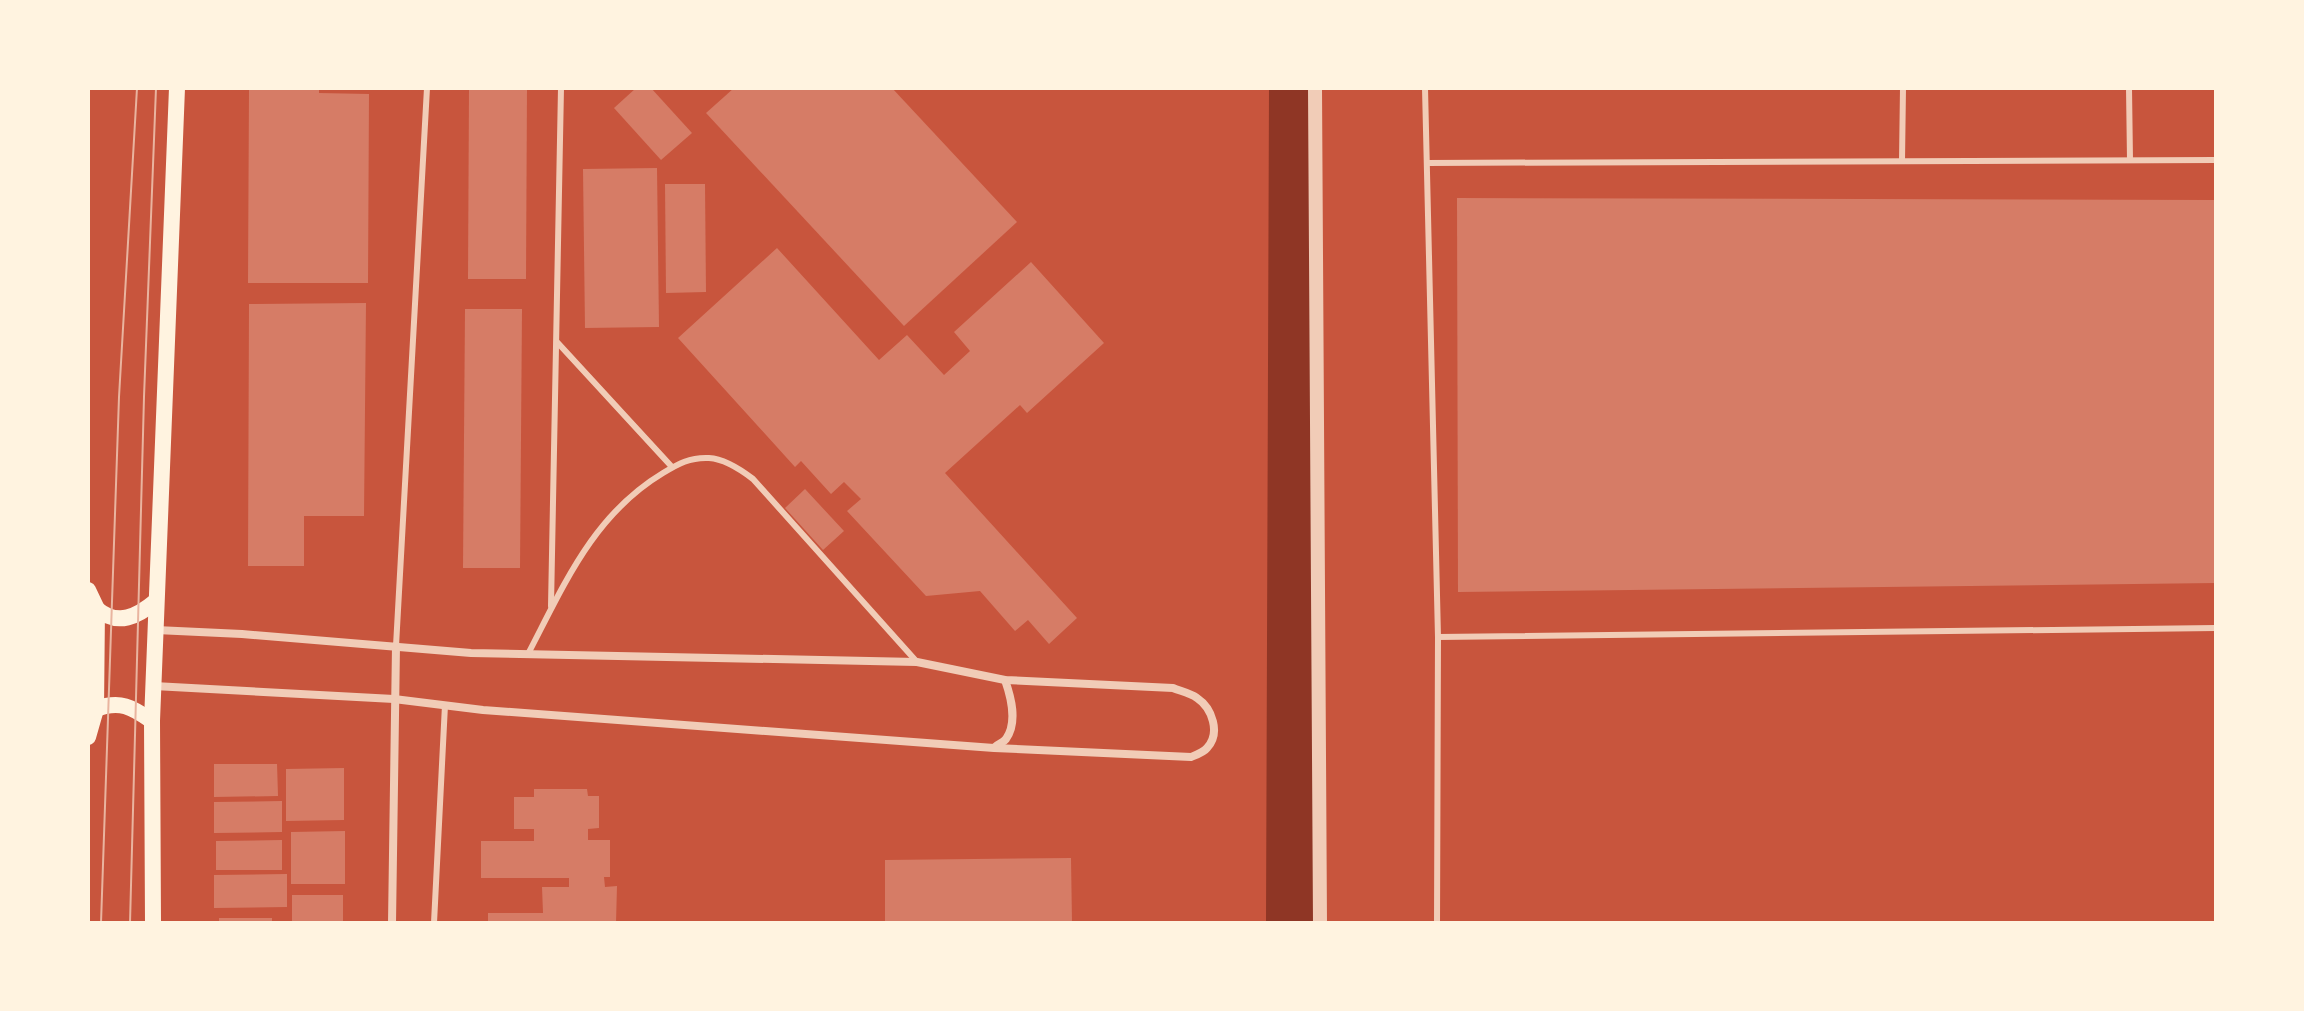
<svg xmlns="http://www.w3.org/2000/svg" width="2304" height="1011" font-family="Jost,sans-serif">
<rect width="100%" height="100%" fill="#c8553d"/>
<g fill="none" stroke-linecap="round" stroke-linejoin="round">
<polyline stroke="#8f3625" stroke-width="48" points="1290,923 1293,88"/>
</g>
<g fill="#d67c66">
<polygon points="249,88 319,88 319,93 369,94 368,283 248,283"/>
<polygon points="469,88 527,88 526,279 468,279"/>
<polygon points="636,88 651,88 692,133 661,160 614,108"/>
<polygon points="734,88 892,88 1017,222 904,326 706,113"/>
<polygon points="657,168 659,327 585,328 583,169"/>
<polygon points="665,184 705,184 706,292 666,293"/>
<polygon points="1457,198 2216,200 2216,583 1458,592"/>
<polygon points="777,248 879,360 907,335 944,375 970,351 954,332 1031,262 1104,343 1027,413 1020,405 945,473 1077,618 1049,644 1028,620 1015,631 980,591 926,596 847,511 861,499 844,482 831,494 801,461 795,467 678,338"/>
<polygon points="366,303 364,516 304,516 304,566 248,566 249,304"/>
<polygon points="465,309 522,309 520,568 463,568"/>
<polygon points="805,489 844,531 823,550 785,508"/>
<polygon points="214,764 277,764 278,796 214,797"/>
<polygon points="344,768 344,820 286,821 286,769"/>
<polygon points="534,789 587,789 588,796 599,796 599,828 588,829 588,840 610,840 610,877 604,877 605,887 617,886 616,923 488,923 488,913 543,913 542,887 569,887 569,878 481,878 481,841 534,841 534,829 514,829 514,797 534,797"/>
<polygon points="282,801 282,832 214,833 214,802"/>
<polygon points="345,831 345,884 291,884 291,832"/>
<polygon points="282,840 282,870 216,870 216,841"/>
<polygon points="1071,858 1072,923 885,923 885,860"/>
<polygon points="287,874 287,907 214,908 214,875"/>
<rect x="292" y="895" width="51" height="28"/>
<rect x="219" y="918" width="53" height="5"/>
</g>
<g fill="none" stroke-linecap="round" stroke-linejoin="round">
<g stroke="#f1ccb7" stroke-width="6">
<polyline points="1425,88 1438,637 1437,923"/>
<polyline points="2129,88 2130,160"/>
<polyline points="1902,161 1903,88"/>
<polyline points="1427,163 2216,160"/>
<polyline points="557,342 672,467"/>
<polyline points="551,606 561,88"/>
<polyline points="1438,637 2216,628"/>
<polyline points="396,646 427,88"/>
<path d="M528 654C564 585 593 515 663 473 678 464 690 457 709 458 725 459 740 469 753 479L917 662"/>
<polyline points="434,923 445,705"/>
</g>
<g stroke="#f1ccb7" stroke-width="8">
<path d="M154 686 394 699 483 710 994 748 1191 757C1196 755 1204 752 1207 748 1221 733 1212 708 1197 698 1190 693 1180 691 1173 688L1005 680 917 662 471 653 242 634 156 630"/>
<path d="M995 747C998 744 1003 743 1006 739 1018 722 1011 697 1005 680"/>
<polyline points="392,923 396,646"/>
</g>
<polyline stroke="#f1ccb7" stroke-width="14" points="1315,88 1320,923"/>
<g stroke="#fff3e0" stroke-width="16">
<polyline points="88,590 97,609 96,709 88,737"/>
<path d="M97 609C118 627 138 616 156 601"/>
<path d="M96 709C120 700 132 707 152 721"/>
<polyline points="153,923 152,721 177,88"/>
</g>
<g stroke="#e9b49f" stroke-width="2">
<polyline points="101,923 119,397 137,88"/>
<polyline points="130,923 144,397 156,88"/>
</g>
</g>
<rect width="2304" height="1011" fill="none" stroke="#fff3e0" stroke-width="180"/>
</svg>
